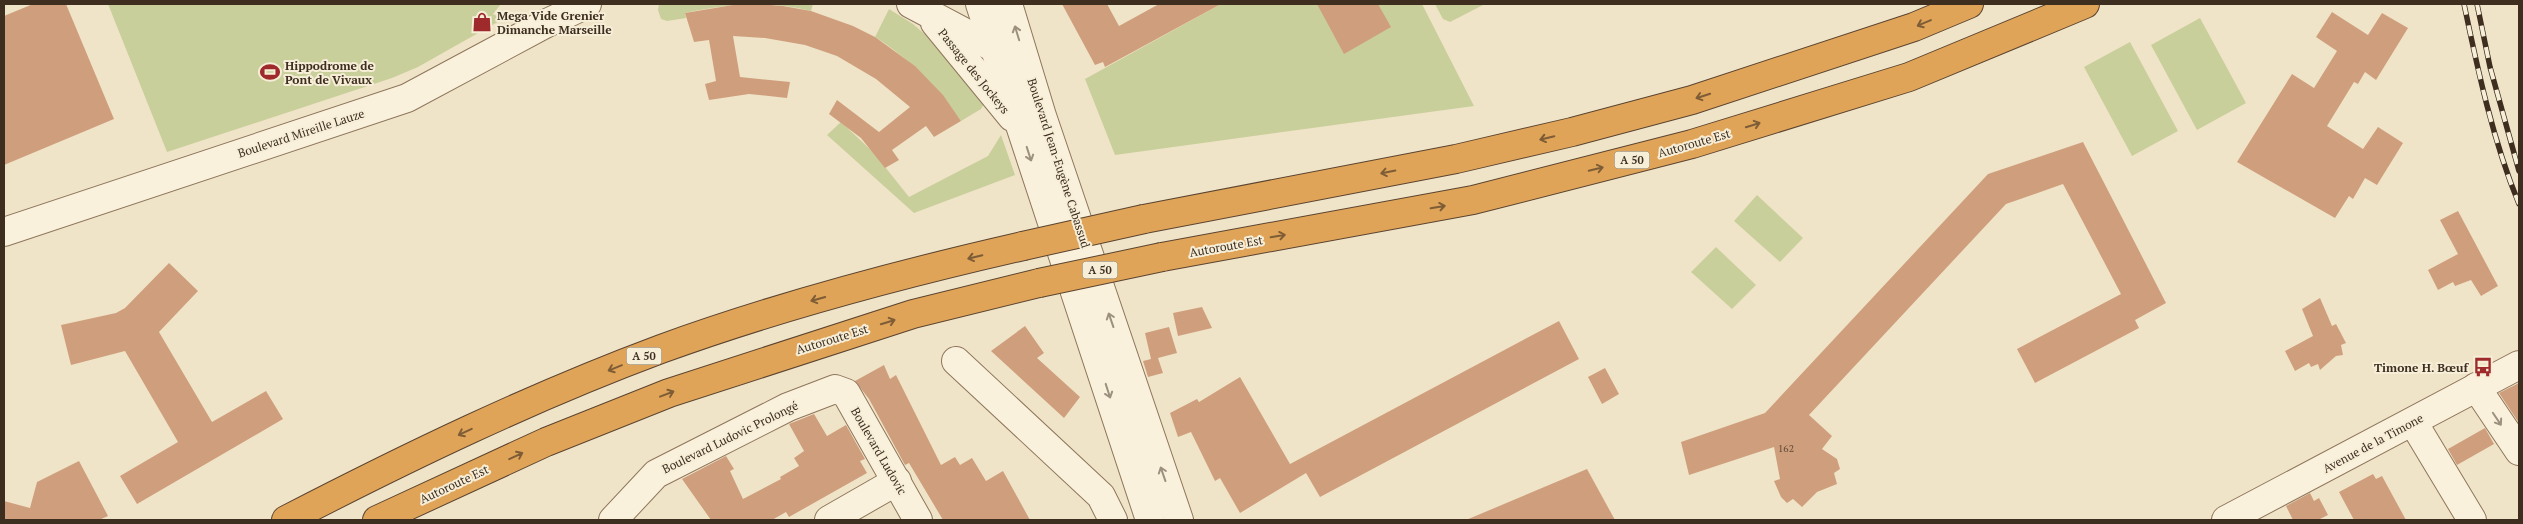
<svg xmlns="http://www.w3.org/2000/svg" width="2523" height="524" font-family="'PT Serif',serif">
<rect width="100%" height="100%" fill="#f0e4c8"/>
<g fill="#c9cf9b">
<polygon points="108,4 501,4 493,14 503,19 418,67 392,78 167,152"/>
<path d="M659 4H813L811 11C770 0 727 4 685 13L686 18 667 21 661 19 658 10Z"/>
<polygon points="1221,4 1422,4 1474,106 1115,155 1085,79"/>
<polygon points="1435,4 1485,4 1450,22 1443,19"/>
<path d="M889 9 913 24 934 42 984 104 981 109 961 121C937 86 911 60 875 37Z"/>
<polygon points="2200,18 2246,103 2197,130 2151,45"/>
<polygon points="2130,42 2178,131 2132,156 2084,67"/>
<polygon points="841,122 874,153 909,197 988,156 1001,135 1015,175 914,213 827,135"/>
<polygon points="1757,195 1803,238 1780,262 1734,221"/>
<polygon points="1716,247 1756,285 1732,309 1691,272"/>
</g>
<g fill="#cf9f7d">
<polygon points="33,4 66,4 114,119 4,165 4,16"/>
<polygon points="758,4 783,6 811,11 853,26 875,37 915,66 943,95 961,121 934,137 926,126 892,150 899,160 885,168 861,138 829,114 837,100 879,132 910,107 876,79 837,56 805,45 765,38 733,36 740,77 790,82 787,98 749,94 709,100 705,84 716,81 709,40 694,42 685,13 733,5"/>
<polygon points="1062,4 1107,4 1119,26 1159,4 1221,4 1105,67 1103,62 1095,65"/>
<polygon points="1317,4 1378,4 1391,27 1344,54"/>
<polygon points="2332,12 2368,35 2382,13 2408,28 2376,80 2365,72 2358,84 2354,82 2327,126 2363,149 2378,127 2403,143 2377,185 2365,178 2353,199 2349,196 2335,218 2237,162 2292,74 2314,88 2337,51 2316,37"/>
<polygon points="2083,142 2166,303 2135,320 2139,328 2035,383 2017,349 2121,294 2063,184 2006,204 1809,415 1832,436 1822,449 1837,459 1840,469 1834,473 1837,484 1817,492 1802,507 1793,499 1787,503 1781,497 1774,481 1780,479 1774,447 1689,475 1681,442 1765,413 1988,174"/>
<polygon points="2458,211 2498,286 2481,296 2471,280 2455,286 2453,282 2438,290 2428,270 2458,254 2440,220"/>
<polygon points="169,263 198,291 159,332 212,422 266,391 283,419 137,504 120,476 178,442 125,351 71,365 61,325 116,313 125,308"/>
<polygon points="2320,298 2332,326 2336,324 2346,343 2341,345 2343,355 2336,356 2320,370 2318,364 2311,367 2309,363 2295,371 2285,351 2313,336 2302,309"/>
<polygon points="1202,307 1212,328 1178,336 1173,313"/>
<polygon points="1559,321 1579,359 1320,497 1306,473 1240,513 1220,478 1215,481 1191,432 1178,437 1170,413 1197,399 1199,402 1240,377 1290,464"/>
<polygon points="1025,326 1044,353 1037,358 1080,397 1064,418 991,351"/>
<polygon points="1169,327 1177,353 1158,358 1163,373 1148,377 1143,361 1151,359 1145,333"/>
<polygon points="884,365 890,379 896,375 941,465 955,457 960,465 972,458 986,481 1003,471 1030,520 943,520 909,463 905,465 869,399 855,381"/>
<polygon points="1605,368 1619,394 1602,404 1588,377"/>
<polygon points="2519,383 2519,423 2499,393"/>
<polygon points="814,414 827,436 846,425 865,459 860,461 867,473 789,517 786,512 772,520 711,520 682,479 726,456 734,469 730,471 743,499 781,479 780,477 799,466 794,458 804,451 789,424"/>
<polygon points="2485,428 2494,444 2457,465 2448,449"/>
<polygon points="79,461 108,516 99,520 4,520 4,501 30,508 37,482"/>
<polygon points="1587,469 1615,520 1466,520"/>
<polygon points="2373,474 2376,479 2382,476 2406,520 2354,520 2339,492"/>
<polygon points="2310,493 2314,501 2319,498 2328,515 2318,520 2293,520 2286,506"/>
</g>
<g fill="none" stroke-linecap="round" stroke-linejoin="round">
<defs>
<g id="minor">
<polyline points="911,4 996,49 1002,56"/>
<polyline points="980,4 1150,520"/>
<polyline points="1008,4 1042,116 1179,520"/>
<polyline points="935,23 1012,117"/>
<polyline points="4,232 407,98 545,24 587,4"/>
<polyline points="956,361 1101,496 1113,520"/>
<polyline points="2476,387 2519,451"/>
<polyline points="2413,422 2472,520"/>
<polyline points="613,520 656,474 788,407 835,389 846,393 918,520"/>
<polyline points="829,520 897,481"/>
<polyline points="2226,520 2519,365"/>
</g>
<g id="highway">
<polyline points="1144,219 1456,159 1572,132 1692,100 1914,27 1969,4"/>
<polyline points="1162,257 1473,200 1692,144 1909,77 2085,4"/>
<path d="M286 520C408 457 532 397 661 349 779 306 900 274 1023 246"/>
<polyline points="377,520 546,442 669,393 913,314 1039,283"/>
</g>
</defs>
<use href="#minor" stroke="#8d765c" stroke-width="30"/>
<use href="#highway" stroke="#5b4430" stroke-width="30"/>
<use href="#minor" stroke="#faf1dc" stroke-width="28"/>
<use href="#highway" stroke="#e0a458" stroke-width="28"/>
<defs>
<g id="rail">
<path d="M2464 4C2478 71 2493 141 2519 204"/>
<polyline points="2477,4 2490,67 2519,171"/>
</g>
</defs>
<use href="#rail" stroke="#3d2e20" stroke-width="5.5"/>
<use href="#rail" stroke="#f7eed8" stroke-width="4" stroke-dasharray="11" stroke-linecap="butt"/>
<defs>
<g id="highway-bridge">
<polyline points="1023,246 1144,219"/>
<polyline points="1039,283 1162,257"/>
</g>
</defs>
<use href="#highway-bridge" stroke="#5b4430" stroke-width="30" stroke-linecap="butt"/>
<use href="#highway-bridge" stroke="#e0a458" stroke-width="28"/>
</g>
<defs><path id="oneway-shaft" d="M-6 0H5M1.5-3L5.5 0L1.5 3" fill="none" stroke-width="1.6" stroke-linecap="round" stroke-linejoin="round" transform="scale(1.25)"/></defs>
<g stroke="#7e5d36">
<use href="#oneway-shaft" transform="translate(1924 23) rotate(157)"/>
<use href="#oneway-shaft" transform="translate(1703 96) rotate(162)"/>
<use href="#oneway-shaft" transform="translate(1753 125) rotate(-17)"/>
<use href="#oneway-shaft" transform="translate(1547 138) rotate(167)"/>
<use href="#oneway-shaft" transform="translate(1596 169) rotate(-14)"/>
<use href="#oneway-shaft" transform="translate(1388 172) rotate(169)"/>
<use href="#oneway-shaft" transform="translate(1438 207) rotate(-10)"/>
<use href="#oneway-shaft" transform="translate(1278 236) rotate(-10)"/>
<use href="#oneway-shaft" transform="translate(975 257) rotate(167)"/>
<use href="#oneway-shaft" transform="translate(818 299) rotate(164)"/>
<use href="#oneway-shaft" transform="translate(888 322) rotate(-17)"/>
<use href="#oneway-shaft" transform="translate(615 368) rotate(158)"/>
<use href="#oneway-shaft" transform="translate(667 394) rotate(-21)"/>
<use href="#oneway-shaft" transform="translate(465 432) rotate(155)"/>
<use href="#oneway-shaft" transform="translate(516 456) rotate(-25)"/>
</g>
<g stroke="#9c907e">
<use href="#oneway-shaft" transform="translate(1017 33) rotate(-107)"/>
<use href="#oneway-shaft" transform="translate(1029 154) rotate(72)"/>
<use href="#oneway-shaft" transform="translate(1111 320) rotate(-109)"/>
<use href="#oneway-shaft" transform="translate(1108 391) rotate(72)"/>
<use href="#oneway-shaft" transform="translate(2497 419) rotate(56)"/>
<use href="#oneway-shaft" transform="translate(1163 474) rotate(-109)"/>
</g>
<defs>
<symbol id="shop-bare" viewBox="-9 -9 18 18"><path d="M-5-2.5h2.3a2.7 3.5 0 0 1 5.4 0H5L5.5 6h-11ZM-1.5-2.5h3a1.5 2.3 0 0 0-3 0Z" fill="#9e2a2b" stroke="#f7eed8" stroke-width="2.5" paint-order="stroke"/></symbol>
<symbol id="stadium-bare" viewBox="-9 -9 18 18"><path d="M0-5a6.5 5 0 1 0 0 10a6.5 5 0 1 0 0-10ZM-3.5-1.8h7v3.6h-7Z" fill="#9e2a2b" stroke="#f7eed8" stroke-width="2.5" paint-order="stroke"/></symbol>
<symbol id="bus-bare" viewBox="-9 -9 18 18"><path d="M-5-6H5V4H4V6H2V4H-2V6H-4V4H-5ZM-3.5-4V0h7V-4ZM-3.5 1.2v1.5H-2V1.2ZM2 1.2v1.5H3.5V1.2Z" fill="#9e2a2b" stroke="#f7eed8" stroke-width="2.5" paint-order="stroke"/></symbol>
</defs>
<g fill-rule="evenodd">
<use href="#shop-bare" x="468" y="8" width="28" height="28"/>
<use href="#stadium-bare" x="256" y="58" width="28" height="28"/>
<use href="#bus-bare" x="2469" y="353" width="28" height="28"/>
</g>
<g text-anchor="middle" dominant-baseline="central" stroke-width="4" stroke-linejoin="round" paint-order="stroke">
<g font-size="10" fill="#624a37">
<text x="1786" y="448">162</text>
</g>
<g fill="#f7eed8" stroke="#756857" stroke-width="1">
<rect x="1614.5" y="151.5" width="35" height="17" rx="4"/>
<rect x="1082.5" y="261.5" width="35" height="17" rx="4"/>
<rect x="626.5" y="347.5" width="35" height="17" rx="4"/>
</g>
<g font-size="11" font-weight="bold" fill="#3d2e20">
<text x="1632" y="160">A 50</text>
<text x="1100" y="270">A 50</text>
<text x="644" y="356">A 50</text>
</g>
<g font-size="12" font-weight="bold" fill="#3d2e20" stroke="#f7eed8" text-anchor="start">
<text x="497" y="15">Mega Vide Grenier<tspan x="497" dy="14">Dimanche Marseille</tspan></text>
<text x="285" y="65">Hippodrome de<tspan x="285" dy="14">Pont de Vivaux</tspan></text>
<text x="2468" y="367" text-anchor="end">Timone H. Bœuf</text>
</g>
<g font-size="12" fill="#3d2e20" stroke="#f7eed8">
<text transform="translate(974 71) rotate(51)">Passage des Jockeys</text>
<text transform="translate(301 133) rotate(-18)">Boulevard Mireille Lauze</text>
<text transform="translate(1694 143) rotate(-16)">Autoroute Est</text>
<text transform="translate(1059 163) rotate(72)">Boulevard Jean-Eugène Cabassud</text>
<text transform="translate(1226 246) rotate(-10)">Autoroute Est</text>
<text transform="translate(832 339) rotate(-17)">Autoroute Est</text>
<text transform="translate(730 437) rotate(-26)">Boulevard Ludovic Prolongé</text>
<text transform="translate(2373 443) rotate(-28)">Avenue de la Timone</text>
<text transform="translate(879 451) rotate(60)">Boulevard Ludovic</text>
<text transform="translate(454 484) rotate(-25)">Autoroute Est</text>
</g>
</g>
<rect width="2523" height="524" fill="none" stroke="#3d2e20" stroke-width="10"/>
</svg>
